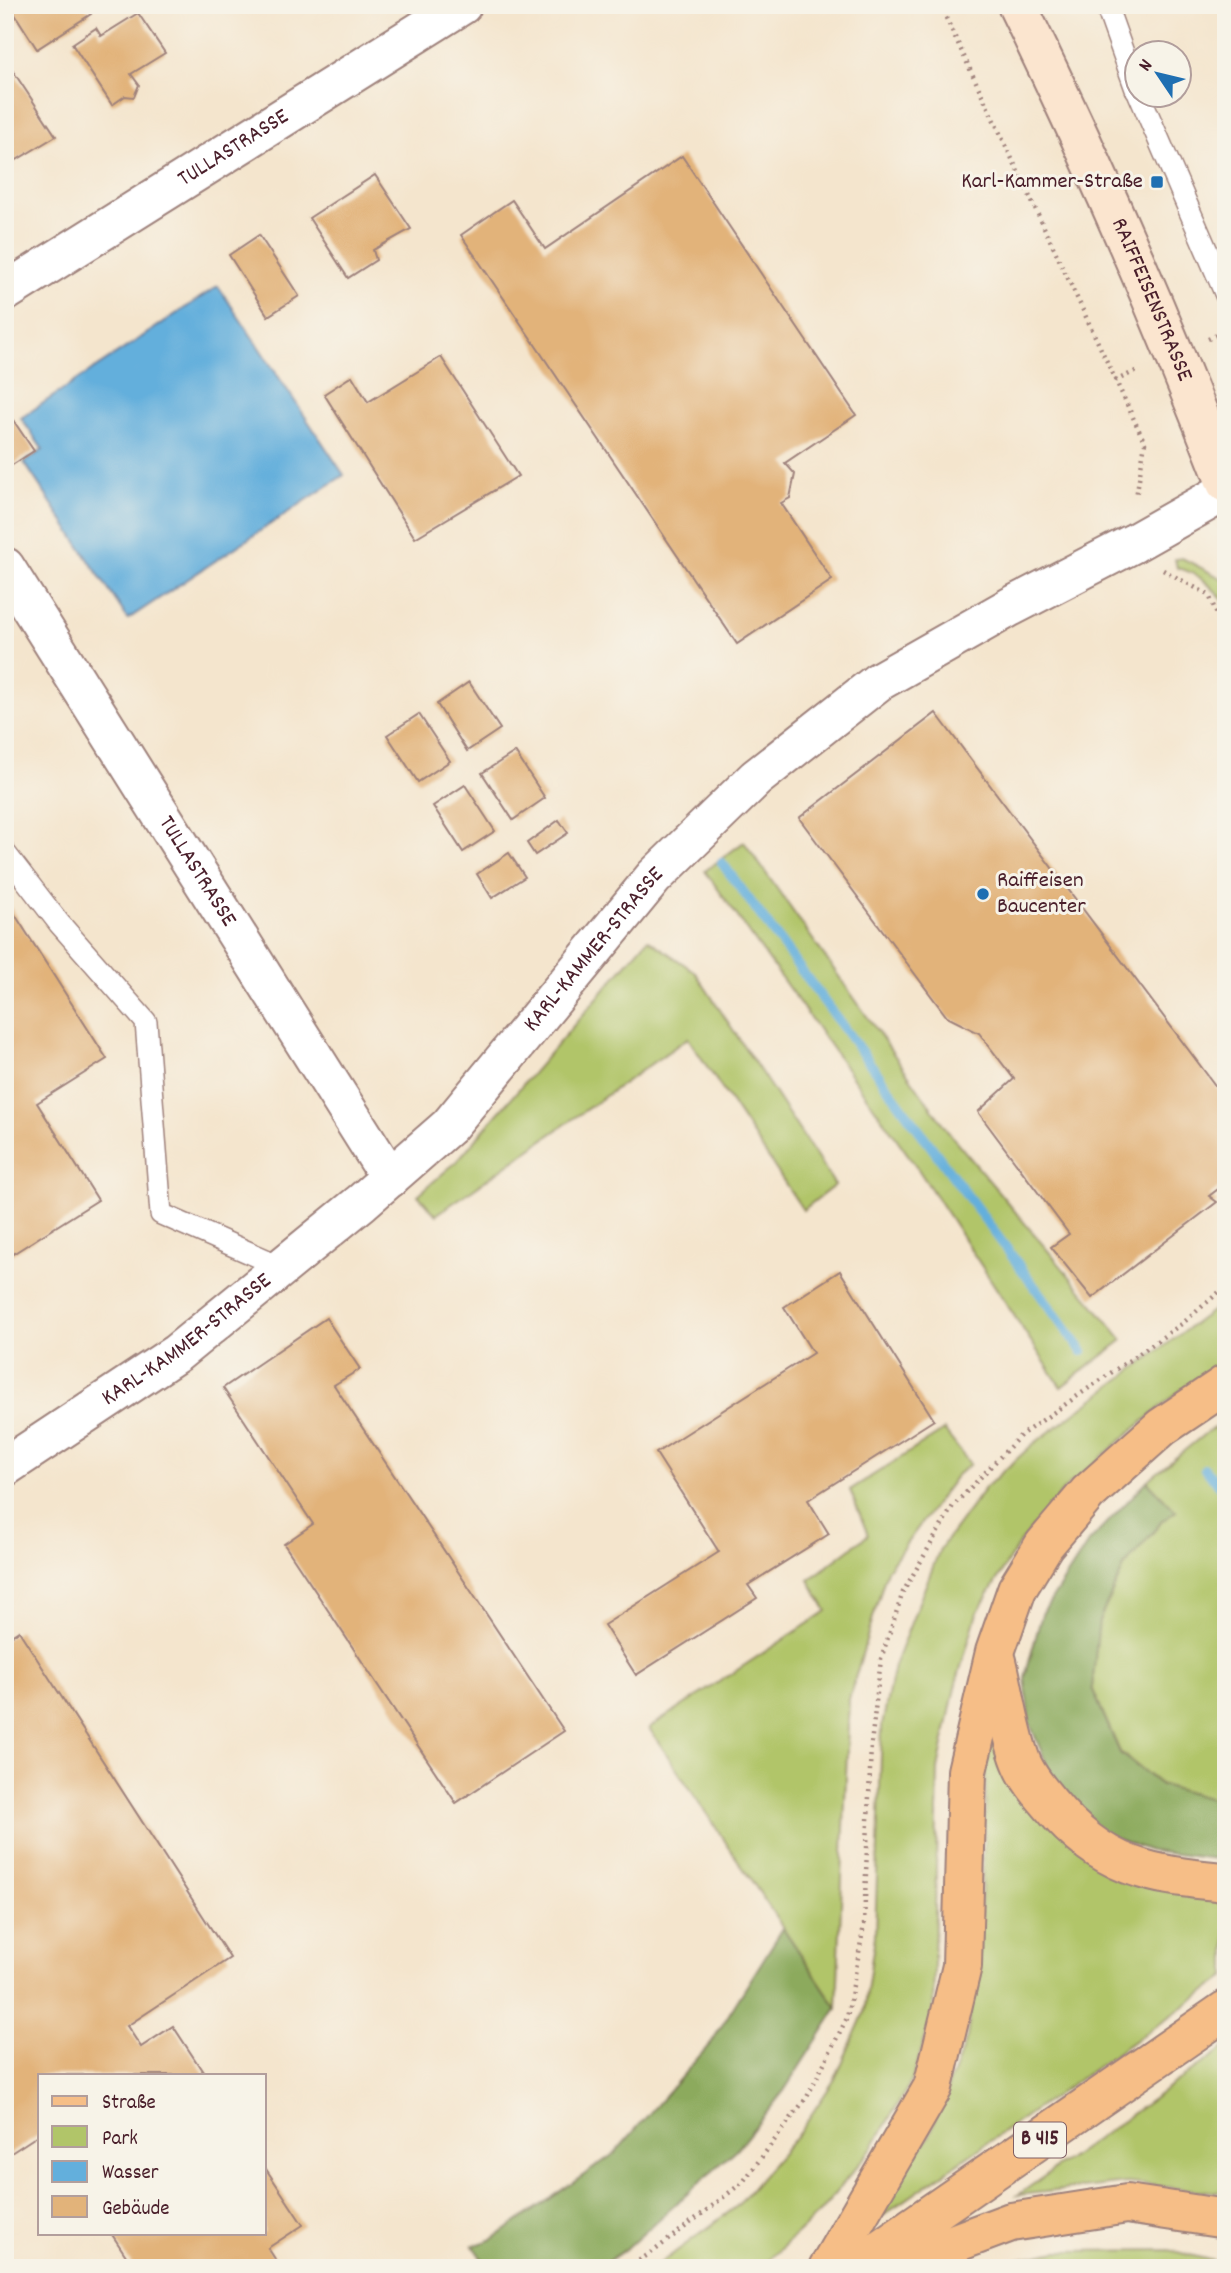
<svg xmlns="http://www.w3.org/2000/svg" width="1231" height="2273" font-family="Dekko,sans-serif">
<rect width="100%" height="100%" fill="#f7f3e8"/>
<filter id="ink" filterUnits="userSpaceOnUse"><feTurbulence type="fractalNoise" baseFrequency=".0143" numOctaves="2"/><feDisplacementMap in="SourceGraphic" scale="14" xChannelSelector="R" yChannelSelector="G"/><feConvolveMatrix kernelMatrix="1 2 1 2 8 2 1 2 1" color-interpolation-filters="sRGB"/></filter>
<filter id="wash" filterUnits="userSpaceOnUse"><feTurbulence type="fractalNoise" baseFrequency=".00686" numOctaves="4" result="noise"/><feDisplacementMap in="SourceGraphic" scale="28" xChannelSelector="R" yChannelSelector="G"/><feGaussianBlur stdDeviation="1.57" result="paint"/><feColorMatrix in="noise" values="0 0 0 0 0 0 0 0 0 0 0 0 0 0 0 0 0 1.4 0 .05"/><feComposite in="paint" operator="in"/></filter>
<g filter="url(#wash)">
<rect width="100%" height="100%" fill="#f4e5cd"/>
<g fill="#b1c569" stroke="#7e724a" stroke-width="2">
<path d="M1182 558 1225 580 1226 604C1213 587 1198 572 1177 568L1175 559Z"/>
<polygon points="744,842 950,1134 1123,1340 1061,1387 914,1163 705,871"/>
<polygon points="648,939 695,972 835,1185 803,1210 688,1038 436,1215 418,1195 457,1161"/>
<polygon points="1226,1300 1226,1357 1182,1389 1067,1486 1020,1542 977,1613 955,1687 938,1769 933,2013 912,2080 872,2148 821,2211 760,2268 654,2268 737,2206 799,2133 835,2079 864,2013 875,1936 882,1726 894,1666 940,1549 985,1488 1032,1445"/>
<polygon points="1226,1421 1226,1803 1223,1803 1161,1785 1120,1752 1092,1688 1098,1621 1124,1567 1162,1521 1176,1511 1147,1481 1207,1432"/>
<polygon points="944,1430 970,1464 956,1476 887,1570 849,1699 837,2008 649,1728 827,1611 809,1580 868,1535 850,1490"/>
<polygon points="992,1739 1028,1803 1188,1897 1226,1901 1226,1977 884,2215 882,2202 929,2137 967,2037 979,1945 986,1796 985,1749"/>
<polygon points="1226,2047 1226,2193 1127,2183 1018,2195"/>
<polygon points="1169,2250 1226,2264 1226,2268 976,2268 1057,2251"/>
</g>
<g fill="#8caa5d" stroke="#6b6444" stroke-width="2">
<polygon points="1147,1481 1176,1511 1162,1521 1124,1567 1099,1621 1092,1688 1120,1753 1161,1785 1226,1803 1226,1860 1150,1851 1094,1830 1059,1794 1029,1722 1025,1677 1042,1614 1088,1543"/>
<polygon points="783,1928 837,2008 784,2091 737,2149 626,2249 598,2268 488,2268 473,2246 493,2239 615,2153 711,2043"/>
</g>
<polygon fill="#63afdc" stroke="#566784" stroke-width="2" points="218,286 344,475 128,619 24,462 43,450 21,418"/>
<g fill="none" stroke-linecap="round" stroke-linejoin="round">
<g stroke="#63afdc" stroke-width="10">
<polyline points="722,863 1082,1351"/>
<polyline points="1205,1469 1226,1492"/>
</g>
</g>
<g id="blocks">
<g fill="#e2b37a">
<polygon points="9,5 85,5 91,14 37,49"/>
<polygon points="138,13 165,53 131,74 139,85 134,97 125,96 112,105 72,44 96,28 101,36"/>
<polygon points="5,59 56,136 5,167"/>
<polygon points="682,156 856,415 785,463 795,474 790,498 781,503 832,580 737,644 461,235 512,200 545,249"/>
<polygon points="375,175 411,229 373,250 376,260 348,278 309,218"/>
<polygon points="259,235 299,296 268,316 229,255"/>
<polygon points="441,357 518,476 415,538 324,394 352,376 368,402"/>
<polygon points="13,420 34,451 12,465 5,454 5,424"/>
<polygon points="469,682 500,729 467,751 437,704"/>
<polygon points="936,713 1226,1100 1226,1183 1209,1196 1217,1202 1092,1298 1051,1247 1069,1234 978,1112 1014,1079 979,1033 947,1017 799,818"/>
<polygon points="419,714 450,761 418,782 387,735"/>
<polygon points="515,752 545,798 513,820 482,773"/>
<polygon points="465,785 495,831 463,852 433,806"/>
<polygon points="559,820 568,833 535,855 527,843"/>
<polygon points="509,853 525,877 492,898 477,874"/>
<polygon points="5,899 107,1059 37,1103 98,1200 5,1259"/>
<polygon points="840,1271 934,1420 808,1500 829,1534 748,1585 757,1598 636,1675 604,1625 719,1552 656,1453 813,1353 784,1307"/>
<polygon points="326,1318 360,1369 334,1385 564,1731 456,1803 284,1544 313,1524 223,1388"/>
<polygon points="19,1631 230,1958 127,2026 141,2047 173,2026 205,2075 40,2075 40,2134 5,2157 5,1640"/>
<polygon points="264,2166 303,2225 268,2248 281,2268 134,2268 111,2233 264,2233"/>
</g>
</g>
</g>
<g filter="url(#ink)">
<use href="#blocks" fill-opacity="0" stroke="#9f827c" stroke-width="2"/>
<g fill="none" stroke-linecap="round" stroke-linejoin="round">
<defs>
<g id="lane">
<polyline points="1106,5 1136,89"/>
<polyline points="1139,94 1226,295"/>
<polyline points="5,853 59,923 146,1022 161,1214 282,1267"/>
</g>
<g id="street">
<path id="s1" d="M5 292 462 5"/>
<path id="s2" d="M5 567 390 1178"/>
<path id="s3" d="M5 1467 177 1353 362 1202 449 1126 654 877 756 778 878 682 1010 607 1134 543 1226 491"/>
</g>
<g id="secondary">
<path id="s4" d="M1017 5C1094 162 1163 320 1226 483"/>
</g>
<g id="primary">
<path d="M997 1661C1005 1693 1009 1730 1021 1761 1027 1777 1040 1792 1051 1805 1103 1868 1149 1875 1226 1882"/>
<polyline points="828,2268 933,2087 962,1966 967,1771 995,1652 1017,1589 1044,1545 1088,1493 1162,1427 1226,1384"/>
<polyline points="853,2268 1226,2010"/>
<polyline points="888,2268 1011,2222 1127,2204 1226,2219"/>
</g>
</defs>
<use href="#lane" stroke="#9f827c" stroke-width="24"/>
<use href="#street" stroke="#9f827c" stroke-width="42"/>
<use href="#secondary" stroke="#9f827c" stroke-width="42"/>
<use href="#primary" stroke="#9f827c" stroke-width="42"/>
<g stroke="#9f827c" stroke-width="4.5" stroke-dasharray="2 5" stroke-linecap="butt">
<polyline points="940,5 1145,443 1136,497"/>
<polyline points="1208,339 1226,331"/>
<polyline points="1115,381 1140,369"/>
<polyline points="1163,570 1209,595 1226,637"/>
<polyline points="627,2268 654,2251 743,2182 807,2097 847,2018 864,1925 871,1744 881,1659 903,1592 953,1506 1021,1435 1183,1323 1226,1286"/>
</g>
<use href="#lane" stroke="#fff" stroke-width="21"/>
<use href="#street" stroke="#fff" stroke-width="38"/>
<use href="#secondary" stroke="#fbe5cf" stroke-width="38"/>
<use href="#primary" stroke="#f6be87" stroke-width="38"/>
</g>
</g>
<g fill="#1f6fb2" stroke="#f7f3e8" stroke-width="2.5">
<rect x="1150" y="175" width="14" height="14" rx="3.5"/>
<circle cx="983" cy="894" r="7"/>
</g>
<g text-anchor="middle" dominant-baseline="central" stroke-width="6" stroke-linejoin="round" paint-order="stroke">
<rect fill="#f7f3e8" stroke="#7e5f64" stroke-width="2" x="1014" y="2122.5" width="52" height="35" rx="5"/>
<g font-size="21" font-weight="bold" fill="#4a1f2b">
<text x="1040" y="2140">B 415</text>
</g>
<g font-size="23" fill="#4a1f2b" stroke="#f7f3e8">
<text stroke="none"><textPath href="#s1" startOffset="270">TULLASTRASSE</textPath></text>
<text stroke="none"><textPath href="#s4" startOffset="324">RAIFFEISENSTRASSE</textPath></text>
<text stroke="none"><textPath href="#s2" startOffset="360">TULLASTRASSE</textPath></text>
<text stroke="none"><textPath href="#s3" startOffset="789">KARL-KAMMER-STRASSE</textPath></text>
<text stroke="none"><textPath href="#s3" startOffset="222">KARL-KAMMER-STRASSE</textPath></text>
</g>
<g font-size="23" fill="#4a1f2b" stroke="#f7f3e8" text-anchor="end">
<text x="1143" y="182">Karl-Kammer-Straße</text>
<text x="997" y="881" text-anchor="start">Raiffeisen<tspan x="997" dy="26">Baucenter</tspan></text>
</g>
</g>
<rect width="1231" height="2273" fill="none" stroke="#f7f3e8" stroke-width="28"/>
<rect x="38" y="2074" width="228" height="161" fill="#f7f3e8" stroke="#b29e9c" stroke-width="2"/>
<rect x="52" y="2096" width="35" height="10" fill="#f6be87" stroke="#b29e9c" stroke-width="2"/>
<text x="102" y="2108" font-size="21" fill="#4a1f2b">Straße</text>
<rect x="52" y="2126" width="35" height="21" fill="#b1c569" stroke="#b29e9c" stroke-width="2"/>
<text x="102" y="2144" font-size="21" fill="#4a1f2b">Park</text>
<rect x="52" y="2161" width="35" height="21" fill="#63afdc" stroke="#b29e9c" stroke-width="2"/>
<text x="102" y="2178" font-size="21" fill="#4a1f2b">Wasser</text>
<rect x="52" y="2196" width="35" height="21" fill="#e2b37a" stroke="#b29e9c" stroke-width="2"/>
<text x="102" y="2214" font-size="21" fill="#4a1f2b">Gebäude</text>
<g transform="translate(1158 74) rotate(305)"><circle r="33" fill="#f7f3e8" stroke="#b29e9c" stroke-width="2"/>
<path d="M0-5L12 26L0 18L-12 26Z" fill="#1f6fb2"/>
<text y="-10" font-size="19" font-weight="bold" text-anchor="middle" fill="#4a1f2b">N</text>
</g>
</svg>
